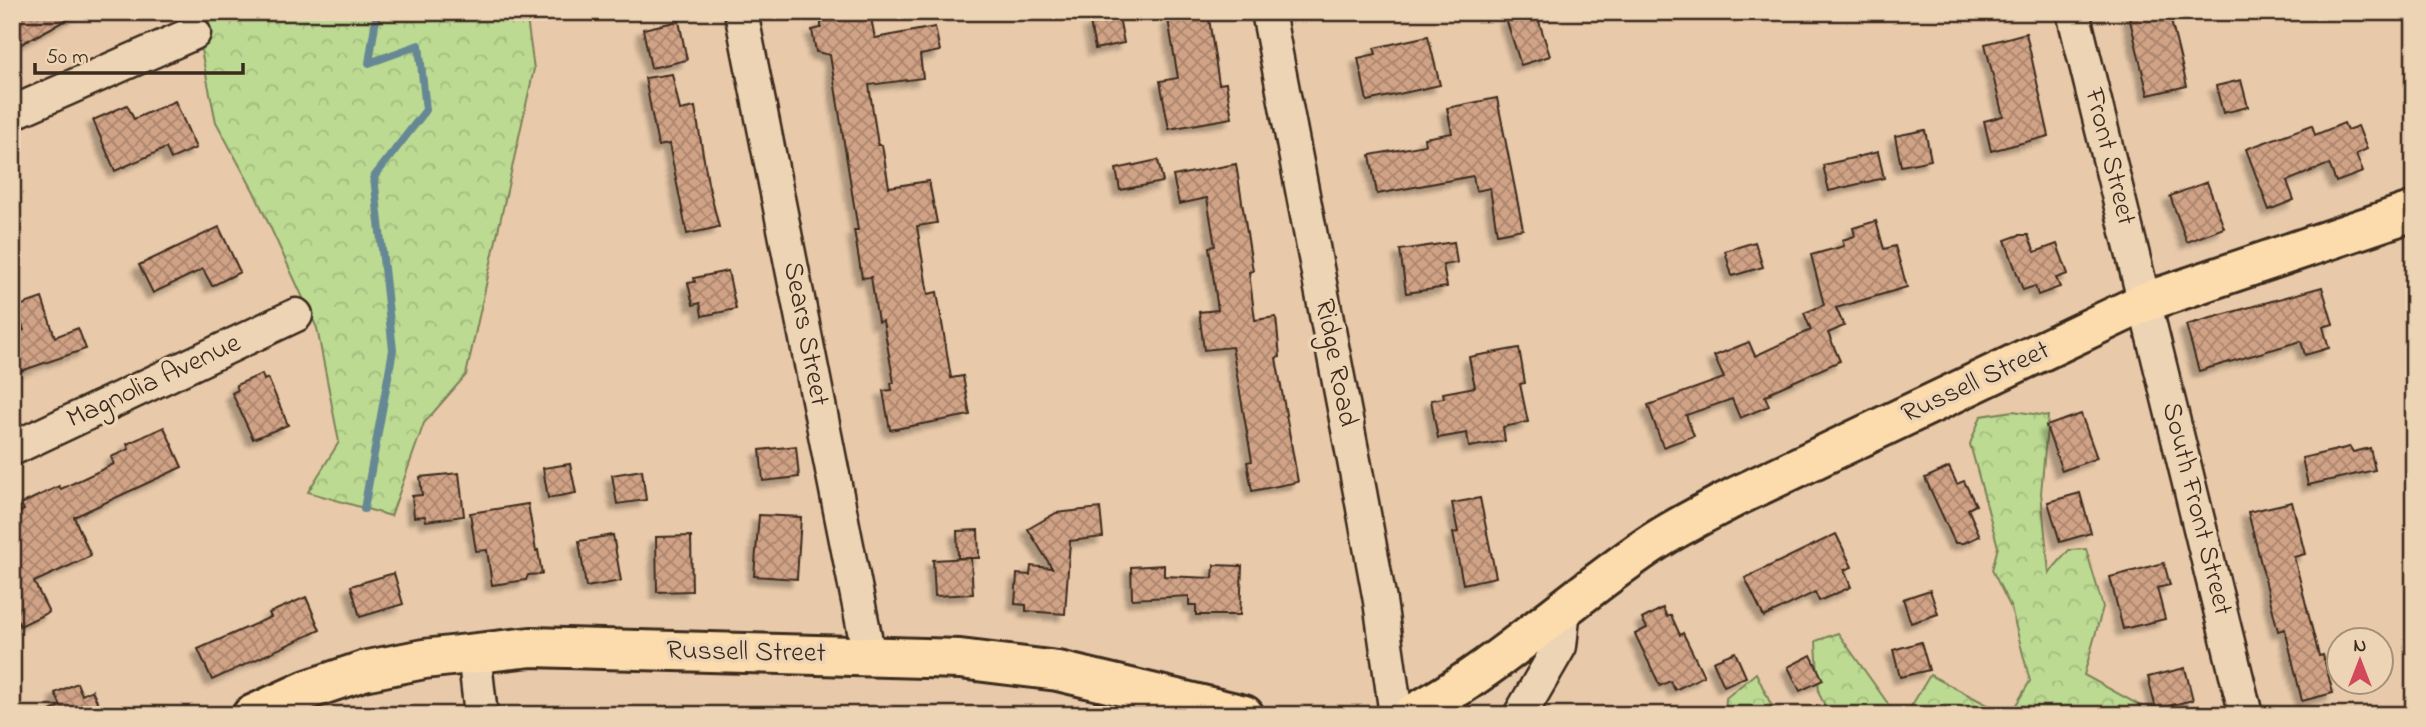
<svg xmlns="http://www.w3.org/2000/svg" width="2426" height="727" font-family="'Indie Flower',sans-serif">
<defs>
<pattern id="forest-crowns" width="20" height="18" patternUnits="userSpaceOnUse" patternTransform="scale(1.75)"><rect width="20" height="18" fill="#bcda92"/><path d="M2 6a3 3 0 1 1 6 0M12 15a3 3 0 1 1 6 0" fill="none" stroke="#a2bb7d"/></pattern>
<pattern id="building-cross-hatch" width="8" height="8" patternUnits="userSpaceOnUse" patternTransform="scale(1.75)"><rect width="8" height="8" fill="#d1a386"/><path d="M0 0l8 8M0 8l8-8" fill="none" stroke="#ab856d"/></pattern>
<filter id="shadow"><feDropShadow dx="-6" dy="6" stdDeviation="2" flood-color="#0004"/></filter>
</defs>
<rect width="100%" height="100%" fill="#e8c9a9"/>
<filter id="ink" filterUnits="userSpaceOnUse"><feTurbulence type="fractalNoise" baseFrequency=".0143" numOctaves="2"/><feDisplacementMap in="SourceGraphic" scale="14" xChannelSelector="R" yChannelSelector="G"/><feConvolveMatrix kernelMatrix="1 2 1 2 8 2 1 2 1" color-interpolation-filters="sRGB"/></filter>
<g filter="url(#ink)">
<g fill="url(#forest-crowns)" stroke="#7c8258" stroke-width="2">
<polygon points="193,12 526,12 534,69 466,375 424,423 391,516 308,492 339,442 317,328 254,192 216,122"/>
<polygon points="2013,411 2048,416 2041,493 2049,573 2069,550 2086,549 2103,607 2084,675 2141,706 2141,715 2010,715 2030,681 2011,608 1992,570 1998,547 1970,444 1981,416"/>
<polygon points="1838,633 1896,715 1830,715 1819,694 1816,641"/>
<polygon points="1756,673 1776,715 1725,715 1726,698"/>
<polygon points="1930,675 2007,715 1906,715"/>
</g>
<g fill="none" stroke-linecap="round" stroke-linejoin="round">
<polyline stroke="#668894" stroke-width="8" points="364,509 393,350 374,177 426,110 419,45 369,63 377,12"/>
</g>
<g fill="url(#building-cross-hatch)" stroke="#3b2a1e" stroke-width="2" filter="url(#shadow)">
<polygon points="12,12 81,12 12,49"/>
<polygon points="1208,12 1219,84 1226,83 1232,118 1169,129 1160,81 1178,78 1168,19"/>
<polygon points="1528,12 1536,12 1550,56 1521,65 1506,19"/>
<polygon points="2128,12 2169,12 2187,86 2148,95"/>
<polygon points="870,13 875,38 935,27 940,51 920,55 923,78 869,85 878,145 882,145 889,187 929,181 937,223 917,226 928,294 937,292 951,378 963,376 970,415 890,430 883,391 892,390 891,383 894,383 883,321 878,322 871,277 862,278 854,230 858,230 830,55 816,52 812,30 821,28 821,22"/>
<polygon points="1119,17 1124,43 1095,49 1090,23"/>
<polygon points="679,21 687,60 651,68 643,29"/>
<polygon points="2026,33 2049,136 1991,151 1984,121 2003,116 1985,44"/>
<polygon points="1428,36 1440,85 1367,101 1358,58 1376,54 1374,48"/>
<polygon points="672,74 680,110 695,107 708,183 719,227 687,234 669,144 658,146 645,78"/>
<polygon points="2241,80 2248,107 2223,113 2216,86"/>
<polygon points="1497,98 1523,229 1497,234 1490,188 1476,191 1473,176 1377,194 1370,155 1425,145 1424,138 1452,133 1447,108"/>
<polygon points="175,101 196,148 171,159 166,148 115,171 93,120 127,105 134,119"/>
<polygon points="2344,123 2347,130 2358,126 2367,149 2356,154 2363,172 2336,182 2329,164 2287,181 2294,200 2269,210 2246,149 2312,125 2315,135"/>
<polygon points="1925,130 1931,160 1901,166 1895,136"/>
<polygon points="1878,152 1884,178 1829,191 1823,165"/>
<polygon points="1158,160 1163,182 1120,190 1116,169"/>
<polygon points="1236,164 1253,271 1249,272 1255,320 1276,317 1280,357 1276,358 1298,482 1252,491 1247,462 1252,461 1232,347 1204,350 1199,312 1218,310 1209,247 1215,246 1207,198 1179,204 1173,176"/>
<polygon points="2207,182 2224,228 2187,242 2170,196"/>
<polygon points="1876,221 1884,249 1895,246 1907,287 1836,308 1844,326 1828,333 1840,361 1770,392 1771,394 1765,396 1769,406 1740,418 1732,399 1686,415 1694,436 1663,447 1648,405 1724,378 1714,356 1749,342 1755,356 1811,330 1804,313 1824,305 1811,255 1844,246 1842,240 1855,236 1853,228"/>
<polygon points="219,227 240,272 212,286 203,269 153,293 139,265"/>
<polygon points="2019,235 2028,235 2035,252 2057,244 2068,274 2056,278 2060,287 2038,295 2035,286 2023,290 2005,240"/>
<polygon points="1454,242 1457,263 1443,265 1447,287 1406,293 1400,250"/>
<polygon points="1755,242 1763,267 1732,276 1725,251"/>
<polygon points="728,271 736,309 702,316 700,303 693,305 688,283 695,282 694,278"/>
<polygon points="2322,287 2333,324 2323,327 2329,348 2305,355 2301,341 2199,371 2186,325"/>
<polygon points="42,298 55,337 78,328 86,349 12,374 12,334 24,330 16,307"/>
<polygon points="1519,348 1525,383 1520,384 1528,422 1503,427 1505,441 1469,447 1467,433 1438,438 1431,400 1444,398 1443,393 1475,387 1469,357"/>
<polygon points="262,374 264,380 268,378 288,425 253,439 232,393 238,390 236,385"/>
<polygon points="2081,414 2097,458 2062,471 2046,426"/>
<polygon points="164,427 182,467 74,517 91,556 34,582 49,612 20,626 12,611 12,516 24,510 21,504 59,486 61,489 114,464 111,457 129,449 127,444"/>
<polygon points="796,446 799,477 763,481 760,450"/>
<polygon points="2350,447 2353,452 2370,448 2375,470 2308,485 2302,458"/>
<polygon points="570,464 576,493 548,498 543,468"/>
<polygon points="1949,467 1957,484 1964,481 1976,505 1968,509 1980,536 1964,543 1955,543 1925,478"/>
<polygon points="642,470 646,500 617,504 612,475"/>
<polygon points="459,473 464,516 426,521 425,516 414,517 412,496 422,495 420,477"/>
<polygon points="2080,493 2091,533 2060,542 2048,502"/>
<polygon points="1480,498 1496,577 1463,584 1453,533 1458,532 1452,503"/>
<polygon points="2292,502 2305,554 2294,557 2319,656 2323,655 2333,693 2302,701 2285,629 2278,631 2248,512"/>
<polygon points="528,504 536,551 538,550 542,574 528,575 526,580 492,585 487,550 476,551 470,513"/>
<polygon points="1100,508 1103,537 1070,541 1065,614 1026,611 1026,605 1015,604 1017,574 1030,575 1031,566 1052,568 1028,529 1056,513"/>
<polygon points="759,515 801,517 797,579 754,576"/>
<polygon points="978,530 979,558 958,558 957,531"/>
<polygon points="1836,534 1852,567 1844,570 1851,587 1819,601 1815,592 1764,617 1745,578"/>
<polygon points="613,535 621,581 586,587 579,541"/>
<polygon points="691,536 692,591 657,592 656,537"/>
<polygon points="971,558 973,594 935,596 933,560"/>
<polygon points="2164,563 2170,585 2157,588 2165,619 2123,629 2110,577"/>
<polygon points="1164,565 1164,576 1213,578 1214,565 1242,566 1240,615 1196,615 1196,605 1189,605 1189,596 1132,599 1131,567"/>
<polygon points="394,573 403,604 360,617 351,586"/>
<polygon points="1930,590 1938,614 1911,623 1903,599"/>
<polygon points="306,597 320,630 212,680 198,649 271,617 269,613"/>
<polygon points="1663,608 1667,617 1671,615 1680,635 1683,633 1704,676 1675,690 1670,681 1660,686 1635,634 1647,628 1642,619"/>
<polygon points="1921,642 1929,670 1900,677 1893,650"/>
<polygon points="1735,652 1746,677 1724,686 1713,661"/>
<polygon points="1811,655 1823,680 1800,691 1788,667"/>
<polygon points="2185,668 2193,700 2156,709 2148,677"/>
<polygon points="77,683 82,695 92,690 103,715 42,715 61,706 55,693"/>
</g>
<g fill="none" stroke-linecap="round" stroke-linejoin="round">
<defs>
<g id="minor">
<polyline points="741,12 869,656"/>
<polyline points="1268,12 1360,492 1380,601 1396,715"/>
<polyline points="2073,12 2246,715"/>
<polyline points="12,113 194,33"/>
<polyline points="12,449 296,315"/>
<polyline points="474,653 481,715"/>
<polyline points="1520,715 1560,646 1564,608"/>
</g>
<g id="major">
<polyline points="252,715 307,690 363,671 424,659 531,647 960,659 1058,671 1244,715"/>
<path d="M1411 715C1498 668 1569 599 1651 544 1678 526 1707 512 1735 497L2145 302 2414 211"/>
</g>
</defs>
<use href="#minor" stroke="#3b2a1e" stroke-width="37"/>
<use href="#major" stroke="#3b2a1e" stroke-width="44"/>
<use href="#minor" stroke="#ecd4b4" stroke-width="32"/>
<use href="#major" stroke="#fcdcac" stroke-width="38"/>
</g>
</g>
<g text-anchor="middle" dominant-baseline="central" stroke-width="7" stroke-linejoin="round" paint-order="stroke">
<g font-size="28" fill="#3b2a1e" stroke="#ecd4b4">
<text transform="translate(2109 157) rotate(76)">Front Street</text>
<text transform="translate(805 334) rotate(79)">Sears Street</text>
<text transform="translate(1335 363) rotate(79)">Ridge Road</text>
<text transform="translate(154 382) rotate(-25)">Magnolia Avenue</text>
<text transform="translate(1976 383) rotate(-25)">Russell Street</text>
<text transform="translate(2196 509) rotate(76)">South Front Street</text>
<text transform="translate(746 653) rotate(1)">Russell Street</text>
</g>
</g>
<rect width="2426" height="727" fill="none" stroke="#ecd4b4" stroke-width="42"/>
<rect x="21" y="21" width="2384" height="685" fill="none" stroke="#3b2a1e" stroke-width="2.5" filter="url(#ink)"/>
<g transform="translate(2360 661)"><circle r="33" fill="#ecd4b4" stroke="#a59078" stroke-width="2"/>
<path d="M0-5L12 26L0 18L-12 26Z" fill="#d1495b"/>
<text y="-10" font-size="19" font-weight="bold" text-anchor="middle" fill="#3b2a1e">N</text>
</g>
<path d="M35 63v10h208v-10" fill="none" stroke="#3b2a1e" stroke-width="3.5"/>
<text x="46" y="63" font-size="21" fill="#3b2a1e" stroke="#ecd4b4" stroke-width="5" paint-order="stroke">50 m</text>
</svg>
